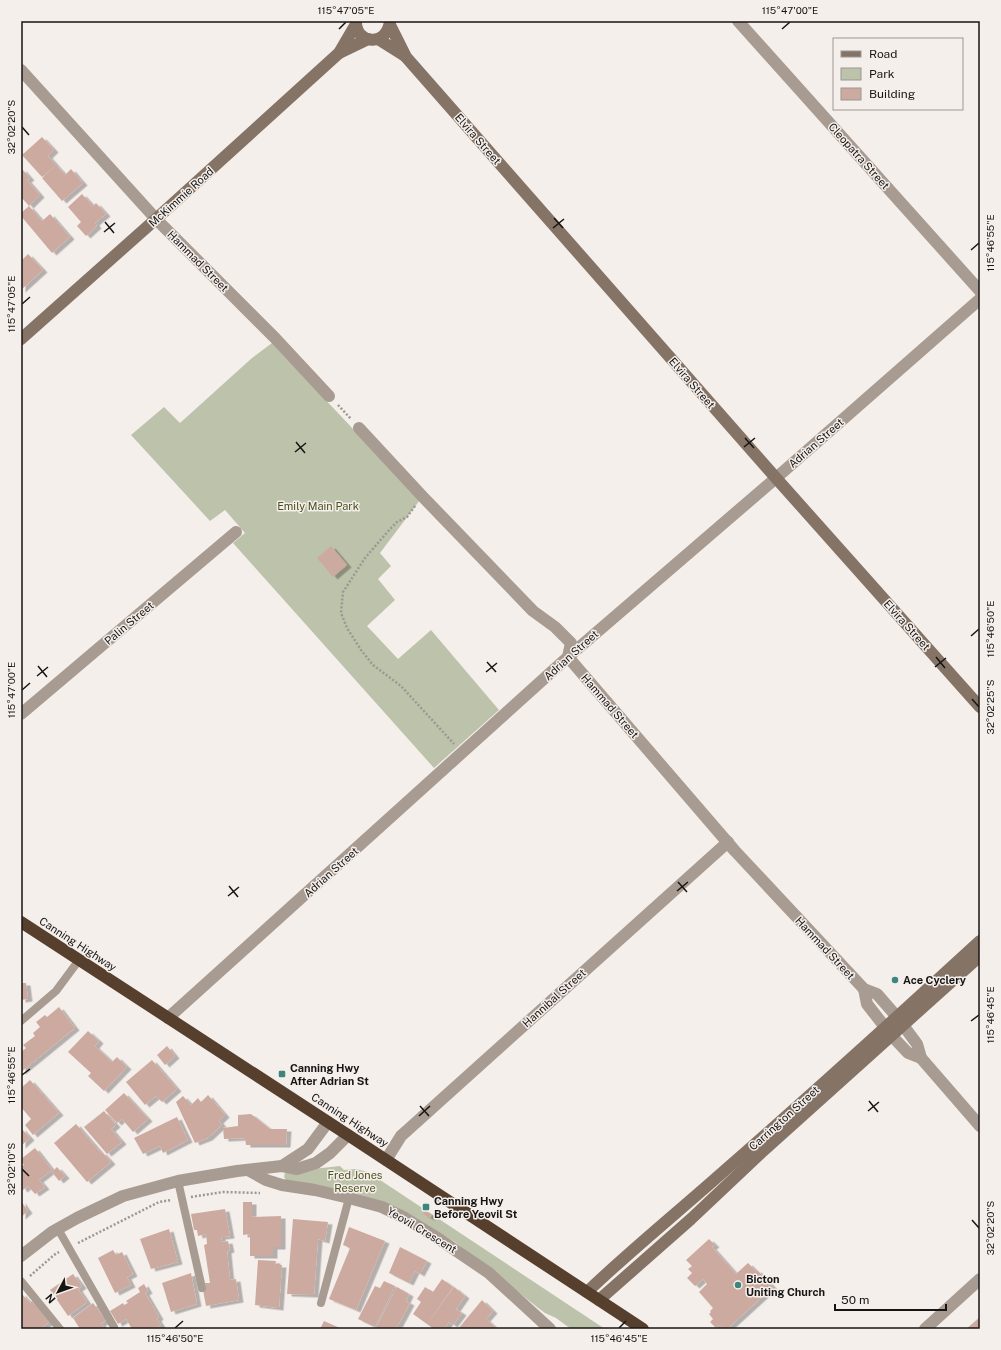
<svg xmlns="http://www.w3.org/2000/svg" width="1001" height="1350" font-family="'Public Sans',sans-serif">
<defs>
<filter id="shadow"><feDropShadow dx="4.5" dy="2.5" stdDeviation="0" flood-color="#0004"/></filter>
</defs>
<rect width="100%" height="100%" fill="#f5efeb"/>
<g fill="#bdc2aa">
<polygon points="272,343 420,500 380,553 391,566 378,579 395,600 367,626 398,659 431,630 499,710 434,768 233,543 245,533 225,510 210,521 131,435 164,407 180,423 252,358"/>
<polygon points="340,1166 344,1170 356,1169 368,1172 605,1329 571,1329 556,1318 545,1313 537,1307 455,1242 392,1205 354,1193 286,1180 284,1177 285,1173 295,1171"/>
</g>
<g fill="#cdaa9f" filter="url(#shadow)">
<polygon points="42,137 54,150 48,156 56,165 42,177 22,155"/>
<polygon points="56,165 65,175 71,169 83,183 62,201 42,178"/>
<polygon points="22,169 30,178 27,180 40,195 29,206 21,197 21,170"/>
<polygon points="82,194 93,206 96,203 106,214 95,223 97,226 86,236 77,226 81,222 68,207"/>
<polygon points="29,206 42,221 50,214 70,237 52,253 21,216 21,213"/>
<polygon points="28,254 43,270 21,290 21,256 23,259"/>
<polygon points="331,546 347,565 333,577 317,558"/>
<polygon points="21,983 26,983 28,999 21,1000"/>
<polygon points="59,1007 75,1028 21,1072 21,1052 26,1048 23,1045 35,1036 33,1033 40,1027 36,1022 45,1015 47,1017"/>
<polygon points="88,1031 99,1041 95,1046 112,1062 117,1057 127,1067 104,1091 88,1076 91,1073 68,1052"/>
<polygon points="167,1046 175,1056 165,1065 157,1055"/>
<polygon points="152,1060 177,1089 162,1102 156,1096 145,1105 126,1082"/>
<polygon points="30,1080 59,1113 33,1135 25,1125 31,1119 21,1107 21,1088"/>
<polygon points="124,1093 148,1119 133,1132 122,1119 117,1123 105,1110"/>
<polygon points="208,1095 225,1115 219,1121 222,1125 208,1138 195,1143 176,1102 183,1096 191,1105 198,1098 201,1102"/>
<polygon points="104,1111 116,1125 111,1129 122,1142 107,1154 84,1127"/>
<polygon points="251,1114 270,1129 287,1129 286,1145 246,1145 245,1138 224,1139 223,1128 238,1126 238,1115"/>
<polygon points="177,1117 188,1140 163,1153 160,1146 143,1154 134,1138"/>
<polygon points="76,1124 101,1153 102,1152 111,1162 87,1182 54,1143"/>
<polygon points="21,1128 30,1138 21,1146"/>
<polygon points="35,1148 52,1170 39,1180 45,1187 35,1194 28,1186 23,1190 21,1187 21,1167 24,1165 21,1161 21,1159"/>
<polygon points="57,1167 65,1176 59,1181 52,1172"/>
<polygon points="21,1201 28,1211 21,1217"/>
<polygon points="243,1202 252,1202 252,1217 281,1216 281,1247 273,1247 273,1256 250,1256 250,1234 243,1235"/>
<polygon points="225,1209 230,1236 221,1237 222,1242 228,1241 230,1250 227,1251 230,1280 236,1279 239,1300 206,1306 203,1290 206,1290 205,1283 210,1283 204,1245 207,1244 206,1234 198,1236 197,1230 194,1230 191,1214"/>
<polygon points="425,1211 432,1215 430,1218 423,1214"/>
<polygon points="293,1219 328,1222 325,1241 318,1239 314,1295 287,1294"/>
<polygon points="349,1227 385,1241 356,1310 329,1299 350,1248 343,1245"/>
<polygon points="169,1229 178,1262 151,1269 140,1239"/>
<polygon points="709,1239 715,1245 712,1247 736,1274 748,1263 756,1271 757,1270 773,1287 727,1329 723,1329 719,1325 716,1328 710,1322 713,1319 709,1314 711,1312 710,1311 713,1308 699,1292 707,1284 703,1279 695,1286 687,1278 692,1273 688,1269 692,1266 686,1260"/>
<polygon points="400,1247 427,1261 420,1274 415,1271 409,1283 389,1273"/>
<polygon points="113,1250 116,1255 122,1252 133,1274 127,1277 131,1285 115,1293 98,1258"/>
<polygon points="258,1260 276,1261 275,1265 282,1265 279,1308 255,1305"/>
<polygon points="191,1273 197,1304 171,1312 162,1283"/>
<polygon points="73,1274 82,1286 78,1289 87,1302 68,1316 50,1290"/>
<polygon points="442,1279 453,1287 427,1324 413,1314 421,1302 417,1299 425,1287 433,1292"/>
<polygon points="384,1281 395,1286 375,1327 358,1319 375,1286 380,1288"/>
<polygon points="144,1284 148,1291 145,1293 159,1317 157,1319 161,1325 154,1329 132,1329 126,1319 118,1324 110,1311 123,1303 124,1305 128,1303 126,1301 140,1292 138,1288"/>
<polygon points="397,1287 409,1294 406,1301 410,1303 396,1329 378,1329 376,1328"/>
<polygon points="454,1287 465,1296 456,1309 462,1313 453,1325 449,1322 444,1329 434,1329 427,1324"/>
<polygon points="21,1293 30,1303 32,1301 49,1322 43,1327 45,1329 21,1329"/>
<polygon points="482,1300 493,1311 486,1319 497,1329 458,1329"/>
<polygon points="93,1303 106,1320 101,1324 104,1327 102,1329 80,1329 73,1318"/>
<polygon points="980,1317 980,1329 966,1329"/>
<polygon points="324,1321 342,1329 320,1329"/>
</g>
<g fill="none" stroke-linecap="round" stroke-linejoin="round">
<g stroke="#9b9794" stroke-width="2.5" stroke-dasharray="2 2" stroke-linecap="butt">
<polyline points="338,405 351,419"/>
<polyline points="415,506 407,517 397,522 390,529 365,558 343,592 341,613 347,628 361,650 373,665 401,686 454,744"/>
<polyline points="191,1197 223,1192 260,1193"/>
<polyline points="78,1243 159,1202 171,1200"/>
<polyline points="30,1276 54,1255 59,1252"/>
</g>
<g stroke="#a89c92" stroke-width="8">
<polyline points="21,1021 56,991 79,960"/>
<polyline points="178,1181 202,1288"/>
<polyline points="58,1229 114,1327"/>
<polyline points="21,1281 60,1329"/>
<polyline points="321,1303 349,1198"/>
</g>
<g stroke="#a89c92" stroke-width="12">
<polyline points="738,21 980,291"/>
<polyline points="21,70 156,219 275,338 329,396"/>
<polyline points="359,428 423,497 533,611 555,627 571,643 568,657 735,851 864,989 877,994 897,1017 917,1044 921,1058 980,1126"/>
<polyline points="21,714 236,532"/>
<polyline points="864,989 867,1004 892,1036 908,1053 921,1058"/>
<polyline points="168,1018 568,657 776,478 980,299"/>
<polyline points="386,1160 401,1136 728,842"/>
<polyline points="282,1166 308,1149 328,1122"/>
<polyline points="248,1170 266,1180 282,1185 315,1190 349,1198 382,1207 405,1218 436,1237 489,1273 550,1329"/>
<polyline points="21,1256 52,1232 77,1218 123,1196 178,1181 237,1171 282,1166 297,1169 316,1163 330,1153 348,1135"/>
<polyline points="925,1329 980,1279"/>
</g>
<g stroke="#857466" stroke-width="12">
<path d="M356 21C355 44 387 48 390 21"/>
<polyline points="390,25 406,57 776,478 980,707"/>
<polyline points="378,39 405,56"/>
<polyline points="339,53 368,39"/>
<polyline points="21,339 156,219 339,53 356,24"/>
<path d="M587 1292C631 1250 678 1212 723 1172 810 1096 895 1019 980 941"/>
<polyline points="599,1300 691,1219 763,1151 980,956"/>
</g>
<polyline stroke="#563f2c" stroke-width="12" points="21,922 348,1135 643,1329"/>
</g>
<path fill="none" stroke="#171514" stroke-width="1.5" d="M339 29 346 22M782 29 790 22M22 127 29 135M554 218 563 228M105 222 114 233M553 228 564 219M104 232 115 223M971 250 979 243M22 304 30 297M745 438 754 448M296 442 305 453M744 447 755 438M295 452 306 443M971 636 979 629M936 657 945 668M487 662 496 672M38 666 47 677M935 667 946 658M486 672 497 663M37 676 48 667M22 690 30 683M972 699 979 707M678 882 687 892M229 886 238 897M677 891 688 882M228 896 239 887M971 1021 979 1015M22 1075 30 1069M869 1101 878 1112M420 1106 429 1116M868 1111 879 1102M419 1116 430 1106M22 1169 29 1176M972 1220 979 1228M175 1328 183 1321M619 1328 626 1321"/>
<g fill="#3e857e" stroke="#f5efeb" stroke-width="1.5">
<circle cx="895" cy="980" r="4"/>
<rect x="278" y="1070" width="8" height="8" rx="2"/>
<rect x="422" y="1203" width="8" height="8" rx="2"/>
<circle cx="738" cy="1285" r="4"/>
</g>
<g text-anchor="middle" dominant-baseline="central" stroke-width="3" stroke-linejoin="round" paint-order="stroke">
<g font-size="11" fill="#171514" stroke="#f5efeb">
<text transform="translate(478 139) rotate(49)">Elvira Street</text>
<text transform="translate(859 156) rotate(48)">Cleopatra Street</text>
<text transform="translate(181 197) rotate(-42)">McKimmie Road</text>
<text transform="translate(198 261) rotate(45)">Hammad Street</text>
<text transform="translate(692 383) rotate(49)">Elvira Street</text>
<text transform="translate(816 443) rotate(-41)">Adrian Street</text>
<text transform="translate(129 623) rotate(-40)">Palin Street</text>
<text transform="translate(907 625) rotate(48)">Elvira Street</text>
<text transform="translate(571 655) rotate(-42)">Adrian Street</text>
<text transform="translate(610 706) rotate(49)">Hammad Street</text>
<text transform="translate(331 872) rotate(-42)">Adrian Street</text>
<text transform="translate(78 944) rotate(33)">Canning Highway</text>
<text transform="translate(825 948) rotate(47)">Hammad Street</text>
<text transform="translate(554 998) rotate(-42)">Hannibal Street</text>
<text transform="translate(784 1118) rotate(-42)">Carrington Street</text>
<text transform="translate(350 1120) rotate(33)">Canning Highway</text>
<text transform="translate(422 1230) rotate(31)">Yeovil Crescent</text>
</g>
<g font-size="11" fill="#4a511c" stroke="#f5efeb">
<text x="318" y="506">Emily Main Park</text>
<text x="355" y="1175">Fred Jones<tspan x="355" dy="13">Reserve</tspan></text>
</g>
<g font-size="11" font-weight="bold" fill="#171514" stroke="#f5efeb" text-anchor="start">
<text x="903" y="980">Ace Cyclery</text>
<text x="290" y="1068">Canning Hwy<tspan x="290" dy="13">After Adrian St</tspan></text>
<text x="434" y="1201">Canning Hwy<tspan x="434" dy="13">Before Yeovil St</tspan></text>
<text x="746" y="1279">Bicton<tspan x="746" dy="13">Uniting Church</tspan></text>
</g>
</g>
<rect width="1001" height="1350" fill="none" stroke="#f5efeb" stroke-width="44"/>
<rect x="833" y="38" width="130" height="72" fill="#f5efeb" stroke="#9c9895"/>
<rect x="841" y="51" width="20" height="6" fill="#857466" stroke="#9c9895"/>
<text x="869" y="58" font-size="12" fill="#171514">Road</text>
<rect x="841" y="68" width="20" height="12" fill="#bdc2aa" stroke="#9c9895"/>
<text x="869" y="78" font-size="12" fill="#171514">Park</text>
<rect x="841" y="88" width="20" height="12" fill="#cdaa9f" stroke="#9c9895"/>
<text x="869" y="98" font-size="12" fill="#171514">Building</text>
<g transform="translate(58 1292) rotate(229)" stroke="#f5efeb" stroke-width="3" paint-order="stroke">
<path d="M0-3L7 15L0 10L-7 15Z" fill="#171514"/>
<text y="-6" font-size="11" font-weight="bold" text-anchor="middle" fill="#171514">N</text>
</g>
<path d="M835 1304v6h111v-6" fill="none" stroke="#171514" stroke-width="2"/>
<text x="841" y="1304" font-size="12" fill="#171514" stroke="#f5efeb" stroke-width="3" paint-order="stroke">50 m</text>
<rect x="22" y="22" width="957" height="1306" fill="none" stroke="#171514" stroke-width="1.5"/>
<g font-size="10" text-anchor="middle" fill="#171514">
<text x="346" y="14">115°47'05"E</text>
<text x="790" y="14">115°47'00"E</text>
<text transform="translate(11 127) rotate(-90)" y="4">32°02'20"S</text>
<text transform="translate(990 243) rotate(-90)" y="4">115°46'55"E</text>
<text transform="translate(11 304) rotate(-90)" y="4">115°47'05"E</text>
<text transform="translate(990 629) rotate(-90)" y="4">115°46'50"E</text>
<text transform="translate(11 690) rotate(-90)" y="4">115°47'00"E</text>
<text transform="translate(990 707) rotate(-90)" y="4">32°02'25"S</text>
<text transform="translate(990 1015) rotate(-90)" y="4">115°46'45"E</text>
<text transform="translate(11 1075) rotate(-90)" y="4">115°46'55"E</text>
<text transform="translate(11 1169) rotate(-90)" y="4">32°02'10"S</text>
<text transform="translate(990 1228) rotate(-90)" y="4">32°02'20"S</text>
<text x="175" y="1342">115°46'50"E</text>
<text x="619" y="1342">115°46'45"E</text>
</g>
</svg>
